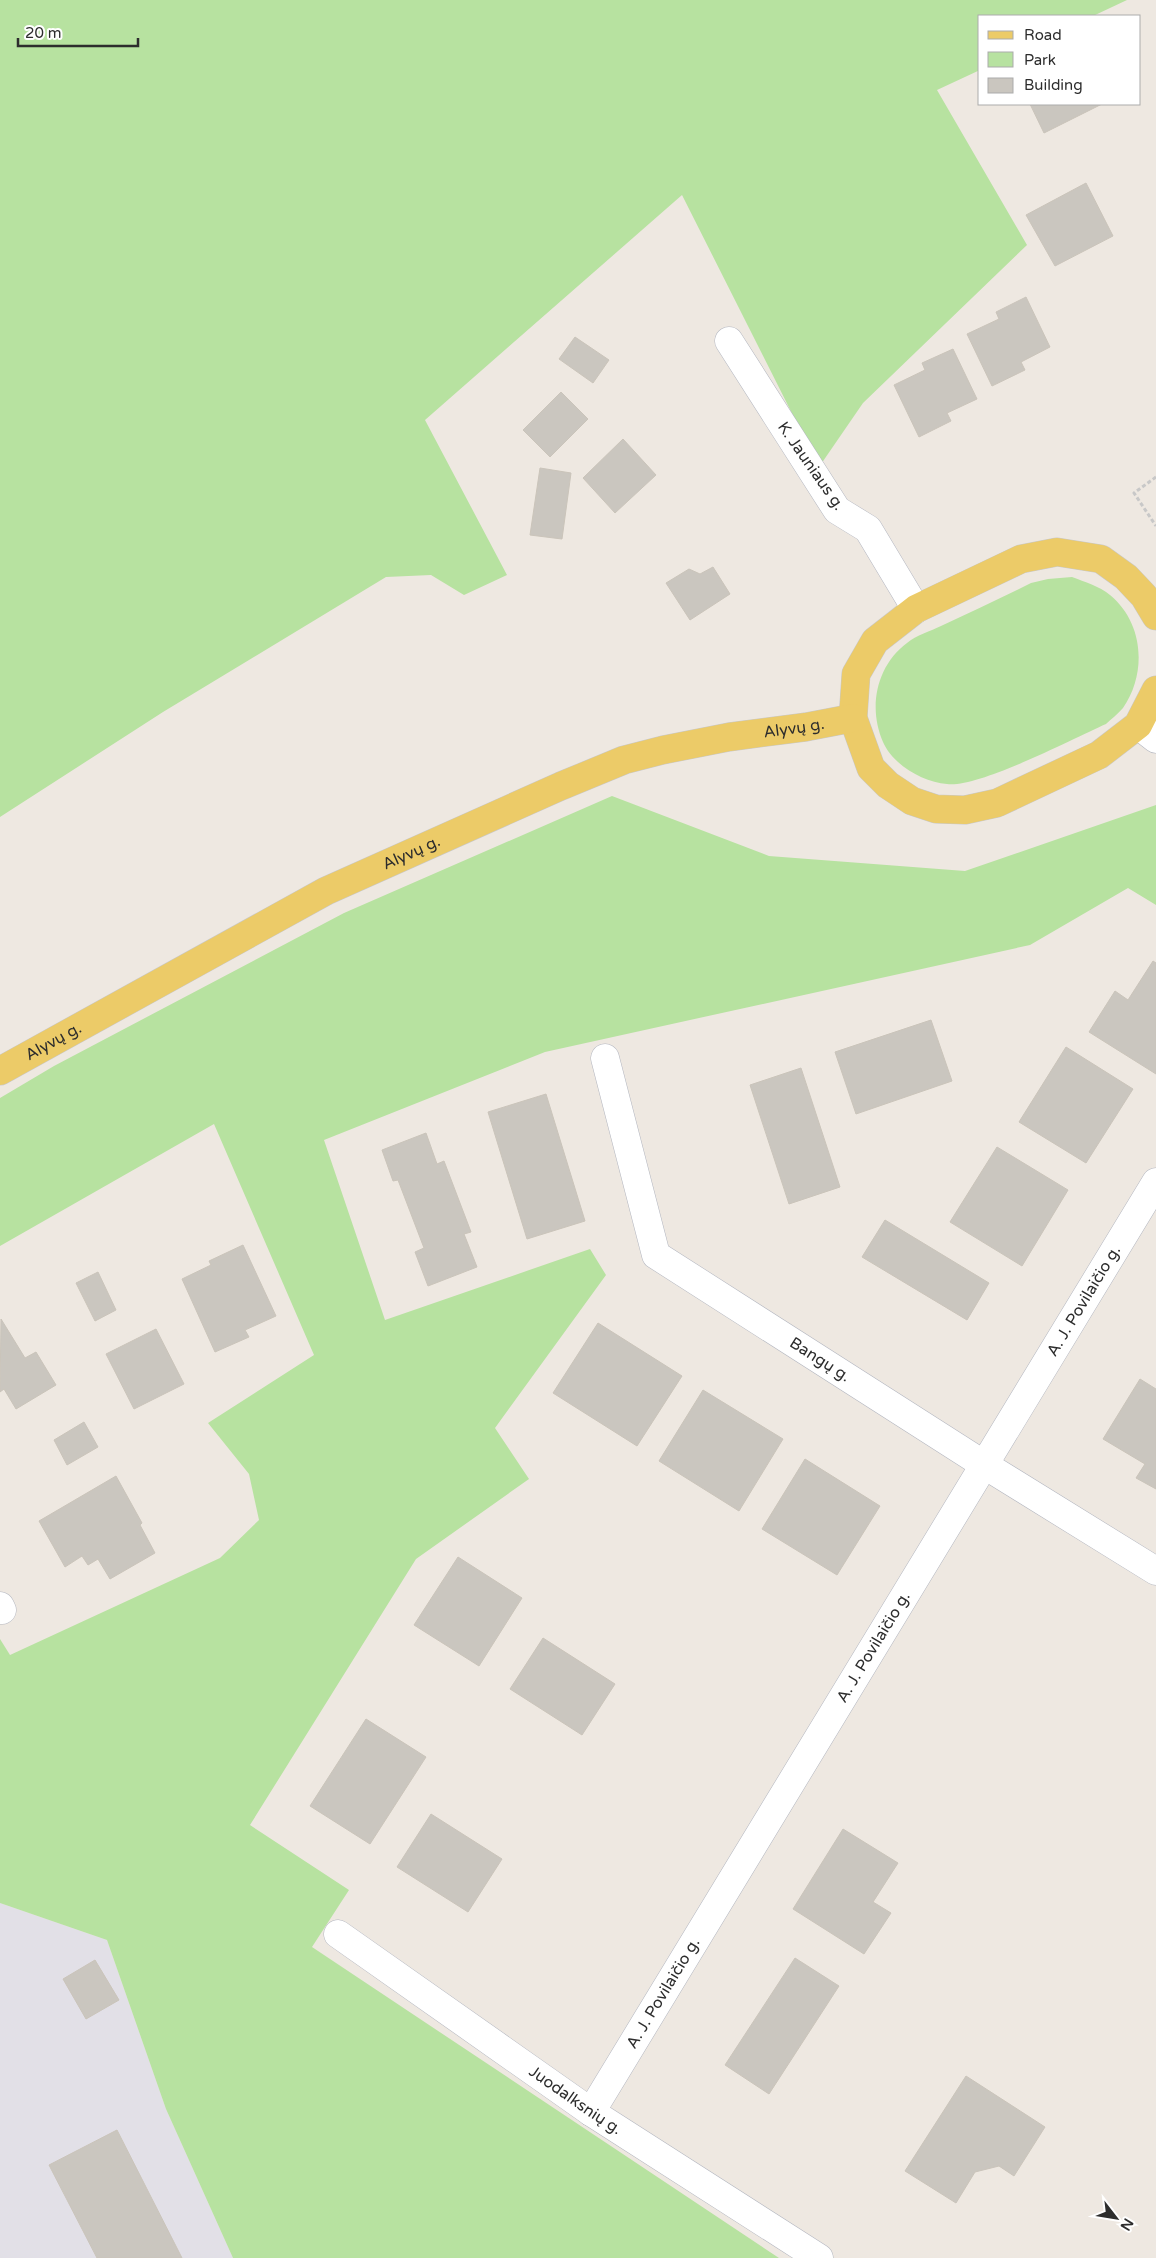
<svg xmlns="http://www.w3.org/2000/svg" width="1156" height="2258" font-family="'Varela Round',sans-serif">
<rect width="100%" height="100%" fill="#eee8e1"/>
<polygon fill="#e2e0e7" points="0,1903 107,1940 166,2109 233,2258 0,2258"/>
<g fill="#b7e2a0">
<polygon points="0,0 1127,0 1093,16 980,16 980,70 937,90 1027,245 863,403 819,467 682,195 425,420 507,575 464,595 431,575 386,577 163,712 0,817"/>
<path d="M1072 577C1085 582 1099 586 1110 595 1144 623 1147 673 1123 708 1118 714 1111 719 1106 724 1072 739 979 788 947 784 923 782 893 765 883 742 868 708 876 666 907 643 916 635 931 631 941 626 971 612 1001 598 1031 583L1048 579Z"/>
<polygon points="612,796 769,856 965,871 1156,805 1156,905 1128,888 1030,945 545,1052 324,1140 385,1320 590,1249 606,1275 495,1428 529,1479 416,1559 250,1825 349,1890 312,1947 779,2258 233,2258 166,2109 107,1940 0,1903 0,1639 10,1655 220,1558 259,1520 249,1474 208,1423 314,1355 214,1124 0,1246 0,1098 54,1066 344,913"/>
</g>
<g fill="#cac6bf" stroke="#cac4ba">
<polygon points="1030,104 1102,104 1044,133"/>
<polygon points="1086,183 1113,236 1055,266 1026,215"/>
<polygon points="1026,297 1050,347 1021,362 1025,370 992,386 967,334 999,319 996,312"/>
<polygon points="575,337 609,360 593,383 559,359"/>
<polygon points="953,349 977,399 947,413 951,421 919,437 894,385 925,370 922,363"/>
<polygon points="561,392 588,419 550,457 523,430"/>
<polygon points="623,439 656,475 615,513 583,478"/>
<polygon points="540,468 571,473 562,539 530,535"/>
<polygon points="713,567 730,594 690,620 666,583 689,569 700,574"/>
<polygon points="1153,961 1156,963 1156,1074 1089,1032 1115,991 1128,1000"/>
<polygon points="931,1020 952,1081 856,1114 835,1052"/>
<polygon points="1066,1047 1133,1089 1086,1163 1019,1122"/>
<polygon points="801,1068 840,1187 789,1204 750,1085"/>
<polygon points="546,1094 585,1221 527,1239 488,1112"/>
<polygon points="426,1133 437,1164 444,1161 471,1232 464,1234 477,1267 428,1286 415,1252 424,1248 398,1180 393,1181 382,1150"/>
<polygon points="997,1147 1068,1190 1022,1266 950,1222"/>
<polygon points="885,1220 989,1283 967,1320 862,1257"/>
<polygon points="243,1245 276,1316 245,1330 249,1337 215,1352 182,1279 211,1265 209,1261"/>
<polygon points="98,1272 116,1310 95,1321 76,1283"/>
<polygon points="1,1319 25,1358 36,1352 56,1385 16,1409 4,1389 0,1392"/>
<polygon points="598,1323 682,1376 637,1446 553,1393"/>
<polygon points="156,1329 184,1384 134,1409 106,1354"/>
<polygon points="1140,1379 1156,1389 1156,1489 1136,1478 1145,1464 1103,1439"/>
<polygon points="703,1390 783,1439 739,1511 659,1461"/>
<polygon points="84,1422 98,1447 67,1465 54,1440"/>
<polygon points="805,1459 880,1506 837,1575 762,1529"/>
<polygon points="116,1476 142,1523 140,1525 155,1553 110,1579 98,1559 88,1565 82,1556 65,1567 39,1521"/>
<polygon points="458,1557 522,1598 479,1666 414,1625"/>
<polygon points="543,1638 615,1684 582,1735 510,1689"/>
<polygon points="366,1719 426,1757 370,1844 310,1806"/>
<polygon points="431,1814 502,1859 468,1912 397,1867"/>
<polygon points="843,1829 898,1863 873,1902 891,1913 864,1954 793,1909"/>
<polygon points="795,1958 839,1986 769,2094 725,2065"/>
<polygon points="95,1960 119,2000 86,2019 63,1979"/>
<polygon points="966,2076 1045,2127 1014,2176 999,2166 975,2172 956,2203 905,2171"/>
<polygon points="117,2130 182,2258 97,2258 49,2165"/>
</g>
<g fill="none" stroke-linecap="round" stroke-linejoin="round">
<defs>
<g id="minor">
<polyline points="729,341 837,510 868,529 916,609"/>
<polyline points="1138,725 1156,739"/>
<path id="s1" d="M605 1058 656 1255 983 1464 1156 1571"/>
<polyline points="0,1606 2,1610"/>
<path id="s2" d="M338 1934 591 2112 819 2258"/>
<path id="s3" d="M591 2112 1156 1182"/>
</g>
<g id="major">
<polyline points="1156,616 1144,596 1126,577 1101,559 1057,552 1021,559 916,609 875,641 856,674 853,718 871,768 888,785 912,801 936,809 965,810 997,803 1099,755 1138,725 1156,690"/>
<path id="s4" d="M0 1071 326 891 561 786 624 760 663 750 729 737 806 727 853 718"/>
</g>
</defs>
<use href="#minor" stroke="#b4b7c0" stroke-width="29"/>
<use href="#major" stroke="#c8c8c8" stroke-width="29"/>
<polyline stroke="#c8c8c8" stroke-width="3" stroke-dasharray="4 2.5" stroke-linecap="butt" points="1156,477 1134,493 1156,526"/>
<use href="#minor" stroke="#fff" stroke-width="28"/>
<use href="#major" stroke="#eccb68" stroke-width="28"/>
</g>
<g text-anchor="middle" dominant-baseline="central" stroke-width="4" stroke-linejoin="round" paint-order="stroke">
<g font-size="16" fill="#2d2d2d" stroke="#fff">
<text transform="translate(811 466) rotate(55)">K. Jauniaus g.</text>
<text stroke="none"><textPath href="#s4" startOffset="871">Alyvų g.</textPath></text>
<text stroke="none"><textPath href="#s4" startOffset="466">Alyvų g.</textPath></text>
<text stroke="none"><textPath href="#s4" startOffset="61">Alyvų g.</textPath></text>
<text stroke="none"><textPath href="#s3" startOffset="949">A. J. Povilaičio g.</textPath></text>
<text stroke="none"><textPath href="#s1" startOffset="398">Bangų g.</textPath></text>
<text stroke="none"><textPath href="#s3" startOffset="544">A. J. Povilaičio g.</textPath></text>
<text stroke="none"><textPath href="#s3" startOffset="139">A. J. Povilaičio g.</textPath></text>
<text stroke="none"><textPath href="#s2" startOffset="290">Juodalksnių g.</textPath></text>
</g>
</g>
<rect x="978" y="15" width="162" height="90" fill="#ffffff" stroke="#ababab"/>
<rect x="988" y="31" width="25" height="8" fill="#eccb68" stroke="#ababab"/>
<text x="1024" y="40" font-size="15" fill="#2d2d2d">Road</text>
<rect x="988" y="52" width="25" height="15" fill="#b7e2a0" stroke="#ababab"/>
<text x="1024" y="65" font-size="15" fill="#2d2d2d">Park</text>
<rect x="988" y="78" width="25" height="15" fill="#cac6bf" stroke="#ababab"/>
<text x="1024" y="90" font-size="15" fill="#2d2d2d">Building</text>
<g transform="translate(1116 2218) rotate(121)" stroke="#ffffff" stroke-width="4" paint-order="stroke">
<path d="M0-4L9 19L0 12L-9 19Z" fill="#2d2d2d"/>
<text y="-8" font-size="14" font-weight="bold" text-anchor="middle" fill="#2d2d2d">N</text>
</g>
<path d="M18 38v8h120v-8" fill="none" stroke="#2d2d2d" stroke-width="2.5"/>
<text x="25" y="38" font-size="15" fill="#2d2d2d" stroke="#ffffff" stroke-width="4" paint-order="stroke">20 m</text>
</svg>
